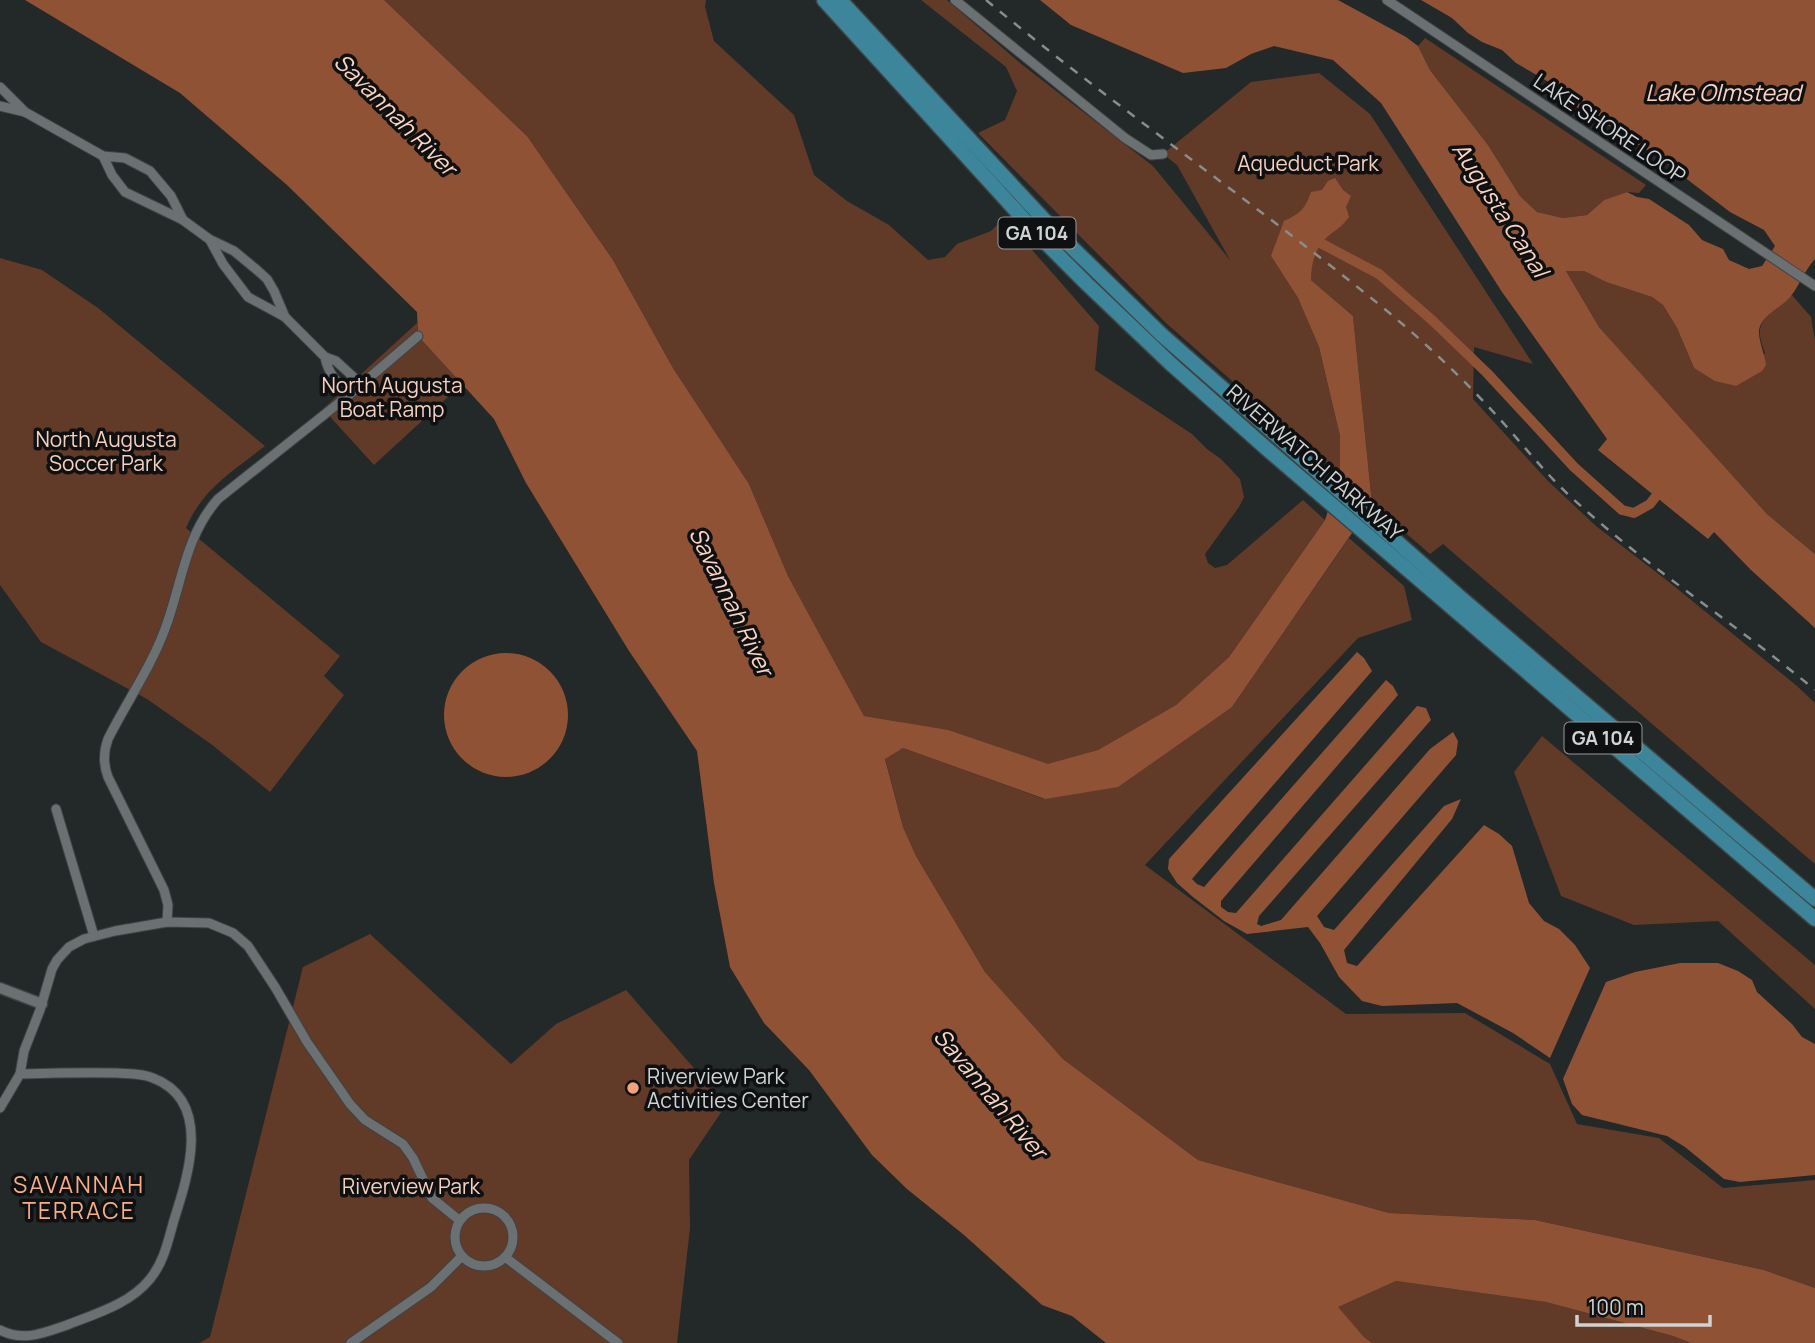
<svg xmlns="http://www.w3.org/2000/svg" width="1815" height="1343" font-family="Manrope,sans-serif">
<rect width="100%" height="100%" fill="#232829"/>
<g fill="#623a28">
<polygon points="384,0 706,0 705,7 714,41 794,115 814,175 847,201 889,225 928,260 945,257 957,244 991,231 1004,218 1099,326 1095,370 1192,434 1207,449 1221,459 1240,479 1244,497 1239,507 1205,554 1208,563 1215,568 1227,565 1303,500 1325,520 1229,657 1176,705 1098,750 1048,765 900,722 864,716 788,576 749,484 673,368 613,260 527,136"/>
<polygon points="921,0 947,0 1020,63 1153,166 1230,260 1177,165 1163,154 1251,82 1319,73 1370,114 1533,364 1474,347 1473,399 1548,481 1596,526 1669,582 1797,686 1815,703 1815,864 1443,544 1430,554 1372,504 1353,316 1311,280 1271,256 1298,298 1319,347 1340,436 1340,474 1288,430 1166,323 978,133 1005,120 1017,91 1006,67"/>
<polygon points="1425,38 1646,185 1639,193 1627,192 1604,200 1587,215 1563,218 1537,212 1520,196 1488,145 1430,70 1418,46"/>
<path d="M0 258 42 270 98 308 265 446C232 472 203 488 186 528L340 656 324 676 344 695 270 792 211 744 147 699 41 642 0 585Z"/>
<path d="M1566 271H1584L1606 282 1652 297 1663 305 1677 328 1694 368 1735 386 1748 378 1765 353C1763 348 1761 342 1760 336 1757 318 1779 305 1792 295L1811 317 1815 341V554L1767 514 1599 327Z"/>
<polygon points="417,323 418,336 462,384 374,465 323,409"/>
<polygon points="1349,538 1404,586 1412,620 1358,638 1145,865 1346,1014 1465,1013 1550,1064 1577,1124 1659,1138 1723,1188 1815,1180 1815,1288 1764,1270 1535,1220 1389,1213 1198,1160 1063,1059 985,972 916,856 903,827 885,758 903,748 1044,799 1232,707"/>
<polygon points="1542,736 1815,965 1815,1009 1718,921 1634,925 1561,896 1514,772"/>
<polygon points="370,934 511,1064 556,1024 626,990 726,1105 689,1160 690,1228 677,1343 199,1343 210,1337 303,967"/>
<polygon points="1396,1281 1546,1302 1673,1336 1691,1343 1372,1343 1364,1337 1337,1307"/>
</g>
<g fill="#905235">
<path d="M25 0H384L527 136 613 260 673 368 749 484 788 576 864 716 948 730 1048 764 1098 750 1176 705 1229 657 1325 520 1340 474V436L1319 347 1298 298 1271 256 1284 221C1301 213 1305 209 1311 192L1322 190 1328 181 1335 178 1343 190 1351 196 1346 207 1349 217C1343 225 1339 228 1332 233 1316 245 1311 261 1311 280L1353 316 1372 504 1232 707 1118 787 1045 799 903 748 885 759 903 827 916 856 985 972 1063 1059 1198 1160 1389 1213 1535 1220 1764 1270 1815 1288V1343H1691L1673 1336 1546 1302 1396 1281 1338 1307 1364 1337 1372 1343H1106L1072 1316 1042 1305 964 1235 907 1189 872 1155 809 1070 764 1023 730 967 714 883 697 751 629 651 526 483 494 419 418 336 417 312 287 185 180 93Z"/>
<path d="M1040 0H1338L1406 37 1418 46 1430 70 1488 145 1520 196 1537 212 1563 218 1587 215 1604 200 1627 192 1637 197 1649 199 1689 225 1702 240 1723 249 1729 260 1749 269 1762 266 1775 246 1764 230 1730 212 1654 154 1628 139 1621 129 1606 125 1579 109 1547 81 1516 63 1502 50 1482 42 1468 33 1452 18 1421 0H1815V259C1805 270 1800 284 1791 296 1782 308 1759 315 1759 333 1759 341 1765 356 1766 365L1762 371 1736 386 1715 381 1694 368 1677 328 1663 305 1652 297 1606 282 1584 271H1566L1599 327 1767 514 1815 554V628L1751 570 1714 532 1708 539 1598 450 1607 439 1502 292 1381 103 1333 60 1274 46 1251 54 1226 68 1183 73 1071 25Z"/>
<polygon points="1357,652 1364,658 1372,671 1192,879 1197,884 1204,887 1386,680 1393,686 1398,695 1221,901 1221,907 1228,912 1236,913 1417,706 1426,708 1431,720 1259,916 1257,924 1261,926 1281,920 1430,749 1453,732 1458,741 1456,755 1317,916 1324,927 1334,930 1444,806 1461,799 1452,819 1344,950 1347,963 1357,966 1484,825 1499,834 1512,846 1529,903 1544,921 1559,929 1575,945 1590,968 1550,1058 1513,1033 1457,1003 1382,1006 1362,1001 1339,977 1320,943 1308,927 1247,934 1224,921 1193,897 1177,883 1168,869 1169,859"/>
<circle cx="506" cy="715" r="62"/>
<polygon points="1680,963 1718,963 1738,971 1752,980 1757,992 1792,1024 1802,1037 1815,1044 1815,1175 1740,1182 1724,1179 1685,1147 1667,1136 1582,1115 1572,1104 1563,1079 1606,982 1635,972"/>
</g>
<g fill="none" stroke-linecap="round" stroke-linejoin="round">
<polyline stroke="#905235" stroke-width="10" points="1311,238 1379,274 1433,321 1487,373 1574,467 1622,510 1634,513 1650,504 1663,487"/>
<defs>
<g id="minor">
<polyline points="955,0 1125,138 1151,155 1163,154"/>
<polyline points="1387,0 1815,286"/>
<polyline points="0,87 25,112 103,156 125,158 150,171 171,196 183,220"/>
<polyline points="0,106 25,112"/>
<polyline points="103,156 112,175 125,192 183,220 209,239 234,251 257,270 267,279 274,291 285,317"/>
<polyline points="210,240 223,264 248,297 285,317 325,357 336,361 361,384"/>
<path d="M325 357C328 374 338 383 349 395"/>
<polyline points="56,809 94,936"/>
<path d="M167 922 168 905 164 890 108 777C103 764 103 753 108 739 126 703 151 667 165 629 182 584 185 536 218 499L349 395 418 336"/>
<polyline points="20,1074 24,1051 40,1010 52,969 57,960 69,947 84,939 115,931 167,922 209,923 233,933 248,946 275,987 307,1042 350,1104 365,1120 403,1144 413,1158 432,1198 459,1220"/>
<path d="M0 1108 20 1074C52 1073 84 1072 116 1073 129 1074 141 1073 153 1078 213 1101 188 1176 174 1220 168 1241 164 1262 150 1279 130 1304 95 1314 67 1325 44 1333 23 1342 0 1330"/>
<circle cx="484" cy="1237" r="29"/>
<polyline points="505,1257 618,1343"/>
<polyline points="351,1343 431,1287 462,1256"/>
</g>
<polyline id="tertiary" points="0,988 42,1004"/>
<g id="primary">
<polyline points="824,0 1041,238 1086,283 1171,364 1267,449 1815,919"/>
<polyline points="840,0 1050,226 1162,335 1462,599 1815,899"/>
</g>
</defs>
<use href="#minor" stroke="#404344" stroke-width="11"/>
<use href="#tertiary" stroke="#404344" stroke-width="13"/>
<use href="#primary" stroke="#404344" stroke-width="17"/>
<use href="#minor" stroke="#6b7072" stroke-width="9"/>
<use href="#tertiary" stroke="#6b7072" stroke-width="10"/>
<use href="#primary" stroke="#3c859b" stroke-width="14"/>
<path stroke="#898d8e" stroke-width="2.5" stroke-dasharray="9 9" stroke-linecap="butt" d="M986 0C1114 106 1252 201 1381 306 1426 343 1468 383 1506 426 1528 451 1548 476 1572 498 1648 568 1736 624 1815 690"/>
</g>
<circle fill="#f1a17d" stroke="#0e1011" stroke-width="2.5" cx="633" cy="1088" r="7"/>
<g text-anchor="middle" dominant-baseline="central" stroke-width="7" stroke-linejoin="round" paint-order="stroke">
<g fill="#0e1011" stroke="#96989a" stroke-width="2">
<rect x="998.5" y="217.5" width="77" height="31" rx="5"/>
<rect x="1564.5" y="722.5" width="77" height="31" rx="5"/>
</g>
<g font-size="19" font-weight="bold" fill="#d0d3d4">
<text x="1037" y="233">GA 104</text>
<text x="1603" y="738">GA 104</text>
</g>
<g font-size="21" fill="#d0d3d4" stroke="#0e1011">
<text transform="translate(1610 128) rotate(34)">LAKE SHORE LOOP</text>
<text transform="translate(1315 462) rotate(41)">RIVERWATCH PARKWAY</text>
</g>
<g font-size="21" fill="#f6d0bf" stroke="#0e1011">
<text x="1308" y="163">Aqueduct Park</text>
<text x="392" y="385">North Augusta<tspan x="392" dy="24">Boat Ramp</tspan></text>
<text x="106" y="439">North Augusta<tspan x="106" dy="24">Soccer Park</tspan></text>
<text x="411" y="1186">Riverview Park</text>
</g>
<g font-size="21" fill="#d0d3d4" stroke="#0e1011" text-anchor="start">
<text x="647" y="1076">Riverview Park<tspan x="647" dy="24">Activities Center</tspan></text>
</g>
<g font-size="23" font-style="italic" fill="#fbd4c3" stroke="#0e1011">
<text x="1723" y="92">Lake Olmstead</text>
<text transform="translate(396 114) rotate(45)">Savannah River</text>
<text transform="translate(1501 209) rotate(57)">Augusta Canal</text>
<text transform="translate(732 601) rotate(64)">Savannah River</text>
<text transform="translate(991 1093) rotate(50)">Savannah River</text>
</g>
<g font-size="23" letter-spacing="2" fill="#f8ad8b" stroke="#0e1011">
<text x="79" y="1184">SAVANNAH<tspan x="79" dy="26">TERRACE</tspan></text>
</g>
</g>
<path d="M1577 1315v10h133v-10" fill="none" stroke="#d0d3d4" stroke-width="3.5"/>
<text x="1588" y="1315" font-size="21" fill="#d0d3d4" stroke="#0e1011" stroke-width="5" paint-order="stroke">100 m</text>
</svg>
